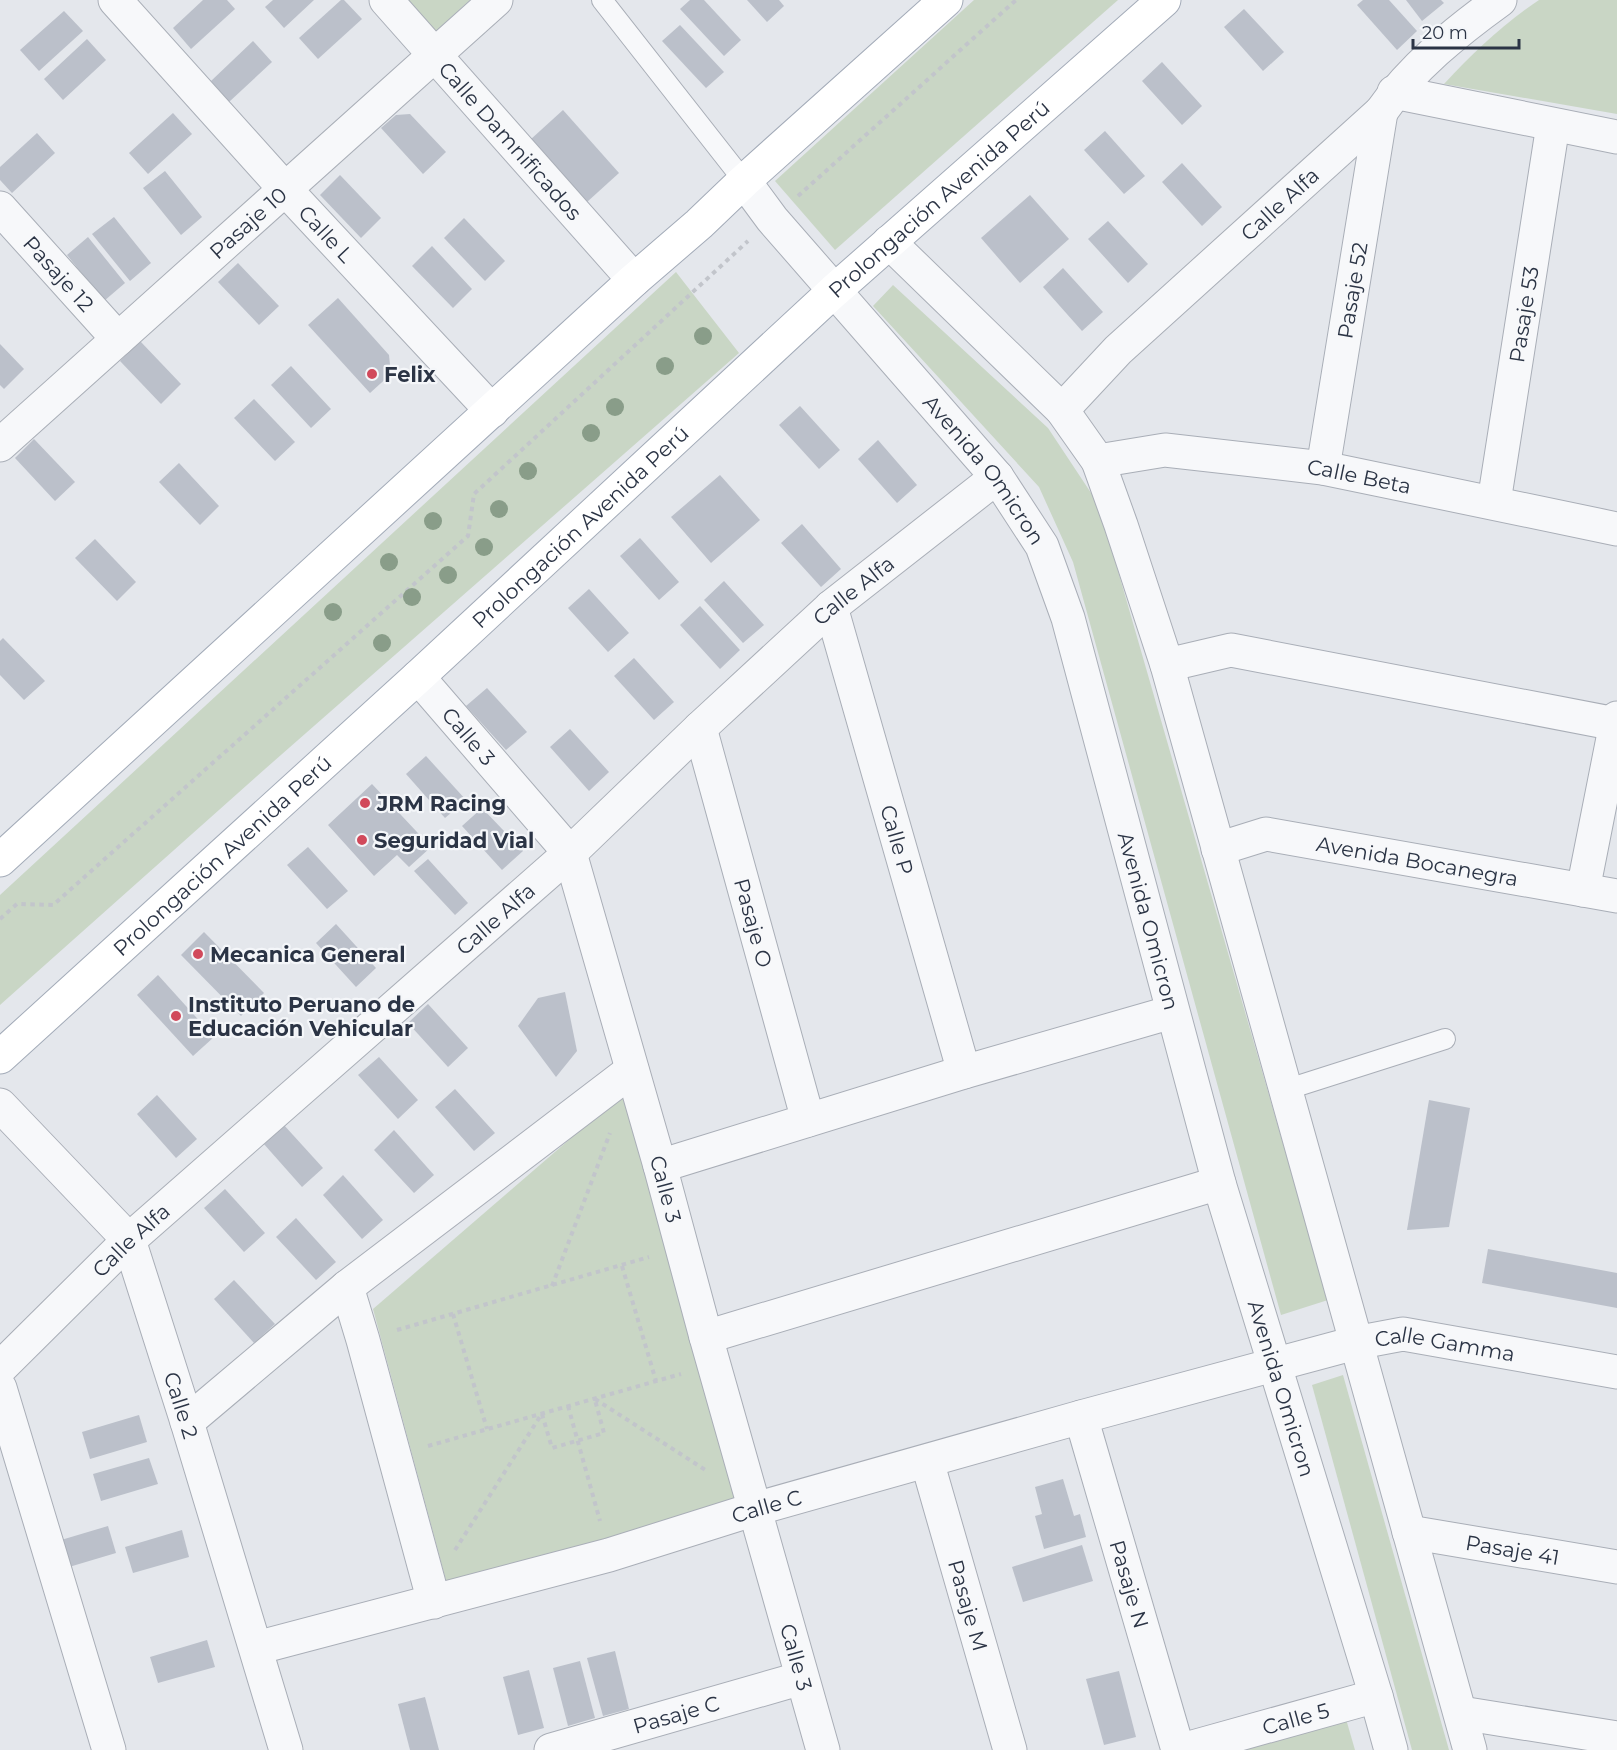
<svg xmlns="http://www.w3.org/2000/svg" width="1617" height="1750" font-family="Montserrat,sans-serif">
<rect width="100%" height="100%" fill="#e4e7ec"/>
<g fill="#c9d6c5">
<polygon points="408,0 470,0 435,32"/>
<polygon points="974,0 1118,0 835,250 775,181"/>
<path d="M1539 0H1617V114L1444 84C1473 53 1503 24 1539 0Z"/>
<polygon points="676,272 739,353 265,769 0,1005 0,895"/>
<polygon points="893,285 1048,428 1099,505 1328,1300 1281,1315 1073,562 1039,487 873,306"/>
<polygon points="629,1088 748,1498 448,1588 373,1309"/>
<polygon points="1343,1375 1449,1750 1412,1750 1312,1385"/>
<polygon points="1346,1719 1355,1750 1238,1750"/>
</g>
<g fill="#bbc0ca">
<polygon points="203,0 227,0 235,9 191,49 173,28"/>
<polygon points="273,0 314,0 284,28 265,7"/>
<polygon points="341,0 344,0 362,19 318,59 299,38"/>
<polygon points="690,0 704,0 741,40 724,56 680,9"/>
<polygon points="747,0 779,0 784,6 767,22"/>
<polygon points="1363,0 1389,0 1417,31 1397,50 1357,5"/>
<polygon points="1406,0 1441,0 1444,3 1422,21"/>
<polygon points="1244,9 1284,52 1263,71 1224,27"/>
<polygon points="64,11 83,31 39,71 20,50"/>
<polygon points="680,25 724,72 706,88 662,41"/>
<polygon points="87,39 106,60 63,100 44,79"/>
<polygon points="253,41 272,62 229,102 211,81"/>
<polygon points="1162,62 1202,106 1182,125 1142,81"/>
<polygon points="563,110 619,173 587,202 530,140"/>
<polygon points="173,113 192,134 148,174 129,153"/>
<polygon points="410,114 446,152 423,174 381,128 396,115"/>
<polygon points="1105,131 1145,176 1124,194 1084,150"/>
<polygon points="37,133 55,153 12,193 0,180 0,167"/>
<polygon points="1182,163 1222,207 1202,226 1162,182"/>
<polygon points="165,171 202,217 181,235 143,188"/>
<polygon points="340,175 381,218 361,238 320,195"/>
<polygon points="1030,195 1069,239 1020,283 981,238"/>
<polygon points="114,217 151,263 130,281 92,234"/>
<polygon points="464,218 505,261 485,281 444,238"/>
<polygon points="1108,221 1148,264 1128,283 1088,239"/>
<polygon points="88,237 125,283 104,301 67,255"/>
<polygon points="432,246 472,289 453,308 412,266"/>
<polygon points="238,263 279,306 259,325 218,282"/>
<polygon points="1063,268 1103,312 1082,331 1043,287"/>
<polygon points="338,298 389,355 391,374 370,393 308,325"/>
<polygon points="140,341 181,384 161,404 120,361"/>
<polygon points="0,344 24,369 4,389 0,385"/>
<polygon points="291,366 331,409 311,428 271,385"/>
<polygon points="254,399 295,442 275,461 234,418"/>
<polygon points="800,406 840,450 819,469 779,425"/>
<polygon points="34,439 75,482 55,501 15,458"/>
<polygon points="878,440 917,485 897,503 858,459"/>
<polygon points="179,463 219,506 200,525 159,482"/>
<polygon points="720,475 760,520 711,563 671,517"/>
<polygon points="802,524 841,569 821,587 781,543"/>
<polygon points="640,538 679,582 659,600 620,556"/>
<polygon points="95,539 136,582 117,601 75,558"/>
<polygon points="724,581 764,625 743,643 704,600"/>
<polygon points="589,589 629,633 608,652 568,608"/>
<polygon points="700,606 740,650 720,669 680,625"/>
<polygon points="3,638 45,681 24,700 0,675 0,641"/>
<polygon points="634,658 674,702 654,720 614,676"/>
<polygon points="487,688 527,732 506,750 466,706"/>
<polygon points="570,729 609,772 589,791 550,747"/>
<polygon points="426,756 466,800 445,818 406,774"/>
<polygon points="372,784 431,847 409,867 397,855 374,876 328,825"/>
<polygon points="482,808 523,851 502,870 462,826"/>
<polygon points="308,847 348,891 327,909 287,865"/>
<polygon points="428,859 468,903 455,915 414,871"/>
<polygon points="336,924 376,968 356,987 316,943"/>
<polygon points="204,932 264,993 241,1016 181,955"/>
<polygon points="158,975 214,1037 193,1056 137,995"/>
<polygon points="565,992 577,1051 556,1077 518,1026 538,998"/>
<polygon points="428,1004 468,1048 448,1067 408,1023"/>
<polygon points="379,1057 418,1100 398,1119 358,1075"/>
<polygon points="455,1089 495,1133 474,1151 435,1107"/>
<polygon points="157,1095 197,1139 176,1158 137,1114"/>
<polygon points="1429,1100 1470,1108 1449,1227 1407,1230"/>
<polygon points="283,1124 323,1168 302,1187 263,1143"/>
<polygon points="394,1130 434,1175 414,1193 374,1150"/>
<polygon points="343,1175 383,1220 362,1239 323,1195"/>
<polygon points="225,1189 265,1233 244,1252 204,1208"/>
<polygon points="296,1218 336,1262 316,1280 276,1237"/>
<polygon points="1488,1249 1617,1273 1617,1308 1482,1283"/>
<polygon points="234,1280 275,1324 254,1343 214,1299"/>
<polygon points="139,1415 147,1442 90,1459 82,1432"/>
<polygon points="149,1458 158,1484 101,1501 93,1474"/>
<polygon points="1063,1479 1074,1516 1080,1514 1086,1537 1044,1549 1035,1516 1042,1514 1035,1487"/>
<polygon points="108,1526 116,1553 59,1570 51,1543"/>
<polygon points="182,1530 189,1557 133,1573 125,1547"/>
<polygon points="1082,1545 1093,1581 1023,1602 1012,1567"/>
<polygon points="207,1640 215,1667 158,1683 150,1657"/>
<polygon points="615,1651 629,1709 603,1716 587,1658"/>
<polygon points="580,1661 595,1718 568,1726 553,1668"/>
<polygon points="529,1670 544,1728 518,1735 503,1677"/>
<polygon points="1119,1671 1136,1737 1104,1745 1086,1679"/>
<polygon points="425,1697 439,1750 410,1750 398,1704"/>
</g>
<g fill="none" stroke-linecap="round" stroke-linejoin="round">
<defs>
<g id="service">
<polyline points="602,0 744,181"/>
<polyline points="1285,1090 1445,1039"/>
</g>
<g id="minor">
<path id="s1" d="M115 0 285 189 492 411"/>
<path id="s2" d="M386 0 634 280"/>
<polyline points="1394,92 1617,137"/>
<path id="s3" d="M0 208 118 339"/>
<path id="s4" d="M1062 410 1118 350 1381 112C1411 68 1457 31 1500 0"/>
<path id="s5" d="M0 445 496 0"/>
<path id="s6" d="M1098 461 1165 450 1323 468 1617 529"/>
<path id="s7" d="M1323 468 1381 112"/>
<path id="s8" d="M1494 502 1553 125"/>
<path id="s9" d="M831 607 964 1072"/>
<polyline points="1167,665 1231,650 1616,724"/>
<path id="s10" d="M418 677 570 853 660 1166 706 1337 823 1750"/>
<path id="s11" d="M700 728 808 1120"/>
<path id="s12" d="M1218 849 1266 834 1617 896"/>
<polyline points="1583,890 1617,718"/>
<path id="s13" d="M0 1105 129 1240 187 1422 286 1750"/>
<polyline points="660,1166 964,1072 1172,1012"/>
<polyline points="347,1287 363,1340 434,1602"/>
<polyline points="706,1337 1219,1183"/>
<path id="s14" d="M0 1368 129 1240 570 853 700 728 831 607 997 477"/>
<polyline points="0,1388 109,1750"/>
<path id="s15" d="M1081 1417 1178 1750"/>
<polyline points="187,1422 347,1287 632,1070"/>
<path id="s16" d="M927 1461 1010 1750"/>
<path id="s17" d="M1409 1532 1617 1567"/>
<path id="s18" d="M256 1648 609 1555 755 1509 1081 1417 1355 1343 1403 1334 1617 1372"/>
<polyline points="1461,1713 1617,1738"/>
<path id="s19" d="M551 1750 802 1678"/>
<path id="s20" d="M1182 1750 1376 1696"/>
</g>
<g id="tertiary">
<path id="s21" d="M744 181 772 219 997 477 1042 546 1068 618 1219 1183 1376 1696 1391 1750"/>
<polyline points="889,242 1062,410 1098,461 1121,525 1167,665 1470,1750"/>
</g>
<g id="primary">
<polyline points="0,860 634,280 699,224 744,181 946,0"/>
<path id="s22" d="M0 1057 418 677 834 291 1164 0"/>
</g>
</defs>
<use href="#service" stroke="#a9aeb7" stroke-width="22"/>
<use href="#minor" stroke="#a9aeb7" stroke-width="35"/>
<use href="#tertiary" stroke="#a9aeb7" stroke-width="35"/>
<use href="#primary" stroke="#a3abb8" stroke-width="35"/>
<g stroke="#c2c5cb" stroke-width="4" stroke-dasharray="4.5 4.5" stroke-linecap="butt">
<polyline points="798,196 1016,0"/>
<polyline points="0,919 17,904 53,905 468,536 474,494 748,241"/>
<polyline points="622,1266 656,1381"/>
<polyline points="552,1286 610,1133"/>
<polyline points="453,1314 487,1429"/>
<polyline points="397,1330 649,1257"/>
<polyline points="595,1399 707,1471"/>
<polyline points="568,1406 600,1521"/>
<polyline points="542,1414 552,1448 604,1433 595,1400"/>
<polyline points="428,1446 681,1374"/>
<polyline points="455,1550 541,1415"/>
</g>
<use href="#service" stroke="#f7f8fa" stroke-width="20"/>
<use href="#minor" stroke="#f7f8fa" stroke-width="33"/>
<use href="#tertiary" stroke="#f7f8fa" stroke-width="33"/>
<use href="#primary" stroke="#fff" stroke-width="33"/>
</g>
<g fill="#899d89">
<circle cx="703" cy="336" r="9"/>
<circle cx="665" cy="366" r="9"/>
<circle cx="615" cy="407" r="9"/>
<circle cx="591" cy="433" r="9"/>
<circle cx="528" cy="471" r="9"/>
<circle cx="499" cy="509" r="9"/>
<circle cx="433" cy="521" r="9"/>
<circle cx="484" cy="547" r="9"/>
<circle cx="389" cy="562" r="9"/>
<circle cx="448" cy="575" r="9"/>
<circle cx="412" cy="597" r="9"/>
<circle cx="333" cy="612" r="9"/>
<circle cx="382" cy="643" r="9"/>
</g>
<g fill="#d1495b" stroke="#f4f6f9" stroke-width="2">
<circle cx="372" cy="374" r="6"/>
<circle cx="365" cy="803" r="6"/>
<circle cx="362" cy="840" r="6"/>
<circle cx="198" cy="954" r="6"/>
<circle cx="176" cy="1016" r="6"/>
</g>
<g text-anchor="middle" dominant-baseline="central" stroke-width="4.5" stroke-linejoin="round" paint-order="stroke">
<g font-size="21" fill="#2b3445" stroke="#f4f6f9">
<text stroke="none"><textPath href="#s2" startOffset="188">Calle Damnificados</textPath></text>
<text stroke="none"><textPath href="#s22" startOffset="1272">Prolongación Avenida Perú</textPath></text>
<text stroke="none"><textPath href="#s4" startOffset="300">Calle Alfa</textPath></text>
<text stroke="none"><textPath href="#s5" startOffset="333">Pasaje 10</textPath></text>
<text stroke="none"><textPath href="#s1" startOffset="315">Calle L</textPath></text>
<text stroke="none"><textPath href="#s3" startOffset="88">Pasaje 12</textPath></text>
<text stroke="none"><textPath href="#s7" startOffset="180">Pasaje 52</textPath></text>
<text stroke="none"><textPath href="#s8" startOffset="190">Pasaje 53</textPath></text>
<text stroke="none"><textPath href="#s21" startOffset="376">Avenida Omicron</textPath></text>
<text stroke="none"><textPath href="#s6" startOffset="264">Calle Beta</textPath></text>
<text stroke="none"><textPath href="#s22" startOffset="786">Prolongación Avenida Perú</textPath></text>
<text stroke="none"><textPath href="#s14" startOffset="1155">Calle Alfa</textPath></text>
<text stroke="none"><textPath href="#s10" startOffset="78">Calle 3</textPath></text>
<text stroke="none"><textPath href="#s9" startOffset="242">Calle P</textPath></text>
<text stroke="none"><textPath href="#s22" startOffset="300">Prolongación Avenida Perú</textPath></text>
<text stroke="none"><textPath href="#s12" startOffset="204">Avenida Bocanegra</textPath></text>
<text stroke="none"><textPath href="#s14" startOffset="669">Calle Alfa</textPath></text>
<text stroke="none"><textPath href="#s21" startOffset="862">Avenida Omicron</textPath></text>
<text stroke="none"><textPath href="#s11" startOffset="202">Pasaje O</textPath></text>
<text stroke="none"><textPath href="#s10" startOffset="582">Calle 3</textPath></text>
<text stroke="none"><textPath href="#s14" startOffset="183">Calle Alfa</textPath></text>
<text stroke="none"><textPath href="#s18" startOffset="1232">Calle Gamma</textPath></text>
<text stroke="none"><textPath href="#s21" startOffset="1348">Avenida Omicron</textPath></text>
<text stroke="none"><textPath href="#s13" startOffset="360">Calle 2</textPath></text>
<text stroke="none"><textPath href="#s18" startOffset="530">Calle C</textPath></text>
<text stroke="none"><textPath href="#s17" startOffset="105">Pasaje 41</textPath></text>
<text stroke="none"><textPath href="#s15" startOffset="174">Pasaje N</textPath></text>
<text stroke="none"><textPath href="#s16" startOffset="150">Pasaje M</textPath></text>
<text stroke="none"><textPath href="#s10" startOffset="1068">Calle 3</textPath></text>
<text stroke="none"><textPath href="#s19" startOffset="130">Pasaje C</textPath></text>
<text stroke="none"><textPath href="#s20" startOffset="118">Calle 5</textPath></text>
</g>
<g font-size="21" font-weight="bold" fill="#2b3445" stroke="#f4f6f9" text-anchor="start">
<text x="384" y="374">Felix</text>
<text x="377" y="803">JRM Racing</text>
<text x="374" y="840">Seguridad Vial</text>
<text x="210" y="954">Mecanica General</text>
<text x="188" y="1004">Instituto Peruano de<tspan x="188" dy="24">Educación Vehicular</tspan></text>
</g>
</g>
<path d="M1413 39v9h106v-9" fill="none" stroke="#2b3445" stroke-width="3"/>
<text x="1422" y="39" font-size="18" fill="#2b3445" stroke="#f4f6f9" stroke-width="4.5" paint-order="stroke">20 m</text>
</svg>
